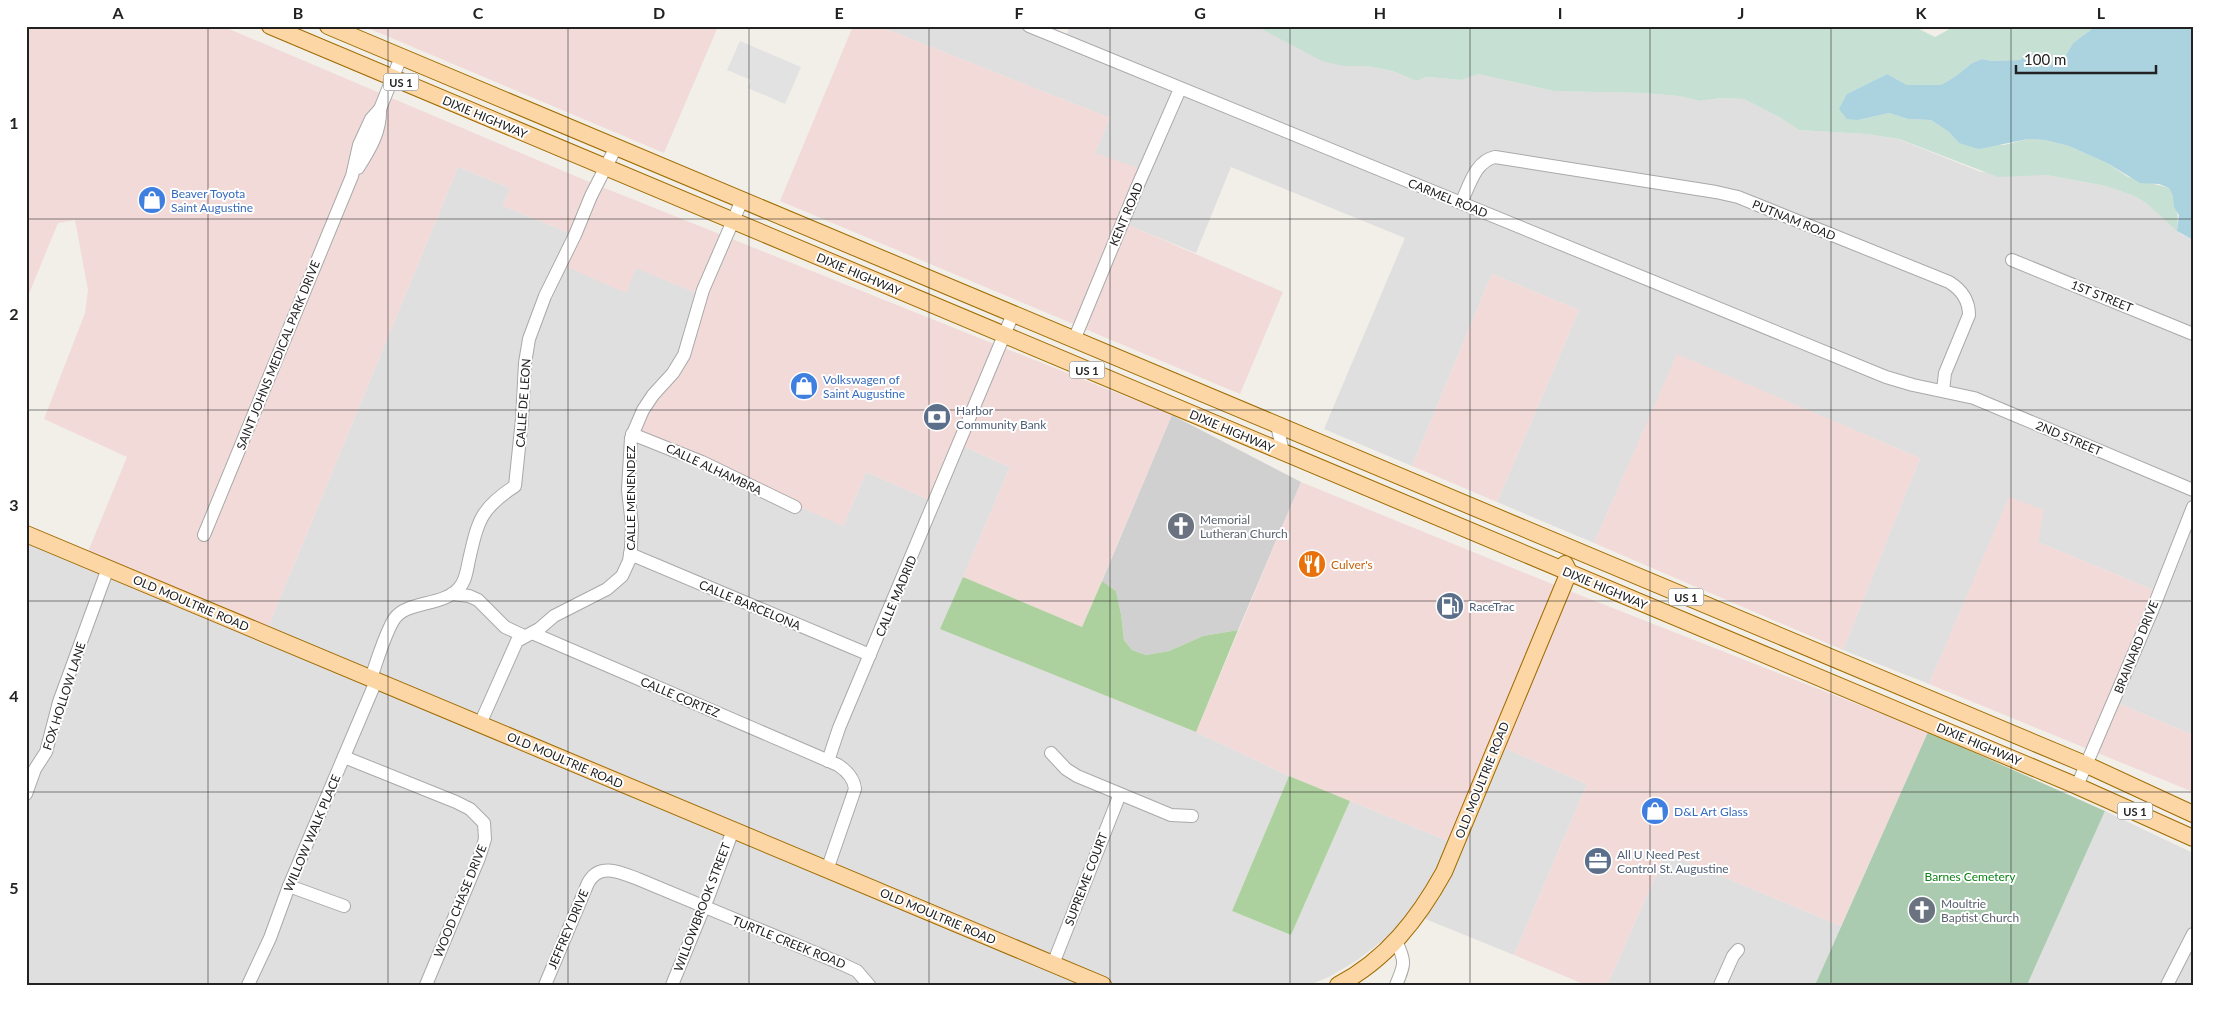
<svg xmlns="http://www.w3.org/2000/svg" width="2219" height="1011" font-family="Lato,sans-serif">
<rect width="100%" height="100%" fill="#f2efe9"/>
<g fill="#e0dfdf">
<polygon points="878,26 1025,26 1064,41 1070,26 1256,26 1343,66 1367,66 1393,71 1416,81 1427,77 1462,80 1478,74 1554,91 1642,93 1679,96 1700,101 1721,98 1744,99 1781,118 1799,130 1866,134 1898,139 1981,172 2046,175 2106,186 2134,196 2146,203 2181,234 2193,240 2193,735 2113,701 2158,592 2038,542 2009,498 1929,684 1843,650 1920,458 1677,355 1594,543 1497,502 1579,310 1492,274 1412,466 1324,429 1405,238 1231,167 1196,253 1123,223 1095,153 1110,118"/>
<polygon points="458,167 510,188 503,206 572,234 626,293 635,267 703,296 843,526 866,472 932,501 958,444 1010,467 941,629 1196,732 1289,776 1232,911 1291,935 1350,801 1450,842 1439,870 1403,925 1356,961 1329,977 1309,985 1116,985 267,630"/>
<polygon points="26,539 1090,985 26,985"/>
<polygon points="1502,747 1587,784 1514,955 1423,918"/>
<polygon points="2105,811 2193,853 2193,985 2027,985"/>
<polygon points="1666,853 1841,926 1815,985 1607,985"/>
</g>
<g fill="#f2dad9">
<polygon points="26,26 222,26 587,181 1172,415 1082,627 963,577 1010,467 958,444 932,501 866,472 843,526 636,435 654,394 686,354 703,296 636,268 626,293 560,264 572,234 503,206 510,188 458,167 267,630 87,554 127,457 44,419 85,313 88,290 75,220 58,223 26,301"/>
<polygon points="363,26 712,26 717,29 664,153"/>
<polygon points="853,26 878,26 1110,118 1095,153 1146,171 1124,223 1283,292 1240,394 780,201"/>
<polygon points="1492,274 1579,310 1497,502 1412,466"/>
<polygon points="1677,354 1920,458 1843,650 1594,543"/>
<polygon points="1301,482 1557,586 1450,842 1289,776 1196,732"/>
<polygon points="2009,497 2044,510 2038,542 2158,592 2113,701 2193,735 2193,792 1929,684"/>
<polygon points="1567,590 1928,732 1841,926 1666,853 1607,985 1586,985 1514,955 1587,784 1502,747"/>
</g>
<polygon fill="#d0d0d0" points="1172,415 1301,482 1238,630 1203,636 1169,651 1146,655 1132,650 1124,640 1121,614 1116,591 1102,581"/>
<g fill="#add19e">
<polygon points="963,577 1082,627 1102,581 1116,591 1121,614 1124,640 1132,650 1146,655 1169,651 1203,636 1238,630 1196,732 940,629"/>
<polygon points="1289,776 1350,801 1291,935 1232,911"/>
</g>
<path fill="#c6e0d4" d="M1256 26H1913L1935 37 1955 26H2096L2073 43 2062 62 2049 65 2042 58 2030 52 2020 60 1991 61 1982 59 1972 63 1956 76 1941 85H1907L1887 74 1847 94 1858 120 1889 113 1908 119 1931 120 1949 132 1959 143 2004 145 2028 139 2045 140 2069 146 2107 163 2128 177 2169 188C2177 201 2179 216 2177 231L2146 203 2134 196 2106 186 2046 175 1998 177 1899 139 1866 134 1799 130 1781 118 1744 99 1721 98 1700 101 1679 96 1642 93 1554 91 1478 74 1462 80 1427 77 1416 81 1393 71 1367 66H1343L1322 61Z"/>
<polygon fill="#aacbaf" points="1928,732 2105,811 2027,985 1815,985"/>
<polygon fill="#e2e2e2" points="740,41 801,67 785,104 748,88 751,80 727,70"/>
<polygon fill="#aad3df" points="2096,26 2193,26 2193,240 2177,231 2179,215 2174,207 2173,196 2169,188 2159,184 2140,183 2107,163 2069,146 2045,140 2028,139 1979,149 1959,143 1949,132 1931,120 1908,119 1889,113 1858,120 1847,119 1839,109 1847,94 1887,74 1907,85 1941,85 1956,76 1972,63 1982,59 1991,61 2020,60 2030,52 2042,58 2049,65 2062,62 2073,43"/>
<g fill="none" stroke-linecap="round" stroke-linejoin="round">
<defs>
<g id="minor">
<polyline points="1029,26 1886,377 1913,385 1974,398 2193,490"/>
<path d="M358 168C370 149 381 131 380 109"/>
<path d="M1461 203C1469 187 1475 161 1495 157L1716 192 1738 197 1949 282C1962 290 1969 300 1969 315L1945 373 1943 391"/>
<polyline points="2012,260 2193,334"/>
<polyline points="1074,340 1138,185 1180,89"/>
<polyline points="1277,425 1283,452"/>
<polyline points="632,434 702,462 795,507"/>
<polyline points="204,535 352,176 359,145 371,119 380,109 401,57"/>
<polyline points="630,554 870,655"/>
<polyline points="452,594 469,596 478,600 505,627 524,636"/>
<path d="M532 633 838 765C847 771 854 778 855 789L827 870"/>
<path d="M371 678C376 664 386 630 395 618 407 601 444 606 459 588 466 581 467 569 469 560 478 520 481 508 515 486L522 419 525 363 529 339 545 296 575 235 591 196 616 147"/>
<polyline points="480,724 517,641 539,629 554,616 607,589 622,576 629,561 631,548 632,525 628,490 631,438 643,410 653,395 673,373 684,355 703,290 742,200"/>
<polyline points="1051,753 1066,769 1077,776 1171,815 1192,816"/>
<polyline points="344,757 456,802 470,809 484,823 485,839 479,858 426,985"/>
<polyline points="828,761 839,728 1013,314"/>
<polyline points="2077,786 2152,611 2193,507"/>
<polyline points="26,794 35,769 46,752 59,702 108,568"/>
<polyline points="289,886 344,906"/>
<path d="M1396 941C1406 962 1405 964 1396 985"/>
<polyline points="1053,964 1120,794"/>
<polyline points="248,985 270,938 289,886 376,681"/>
<path d="M545 985 588 883C599 862 620 872 638 879L842 964 857 971 869 985"/>
<polyline points="672,985 709,895 733,830"/>
<polyline points="1720,985 1733,956 1738,950"/>
<polyline points="2167,985 2193,934"/>
</g>
<g id="major">
<polyline points="270,26 2077,786 2193,838"/>
<polyline points="328,26 2087,765 2193,814"/>
<polyline points="26,534 1103,985"/>
<path d="M1338 985C1386 960 1418 919 1444 872L1569 572 1565 564"/>
</g>
</defs>
<use href="#minor" stroke="#a9a9a9" stroke-width="14"/>
<use href="#major" stroke="#a06b00" stroke-width="18"/>
<use href="#minor" stroke="#fff" stroke-width="12"/>
<use href="#major" stroke="#fcd6a4" stroke-width="16"/>
</g>
<path fill="none" stroke="#222" stroke-width="1" stroke-opacity="0.55" d="M208 26V985M388 26V985M568 26V985M749 26V985M929 26V985M1110 26V985M1290 26V985M1470 26V985M1650 26V985M1831 26V985M2011 26V985M26 219H2193M26 410H2193M26 601H2193M26 792H2193"/>
<defs>
<symbol id="shop-disc" viewBox="-11 -11 22 22"><circle r="9.5" fill="#3f7fe0" stroke="#fff"/><path d="M-5-2.5h2.3a2.7 3.5 0 0 1 5.4 0H5L5.5 6h-11ZM-1.5-2.5h3a1.5 2.3 0 0 0-3 0Z" fill="#fff"/></symbol>
<symbol id="bank-disc" viewBox="-11 -11 22 22"><circle r="9.5" fill="#5c6f8a" stroke="#fff"/><path d="M-6-4H6V4H-6ZM0-2.3a2.3 2.3 0 1 0 0 4.6a2.3 2.3 0 1 0 0-4.6Z" fill="#fff"/></symbol>
<symbol id="church-disc" viewBox="-11 -11 22 22"><circle r="9.5" fill="#6b7280" stroke="#fff"/><path d="M-1.2-6h2.4v3.5h3.3v2.4h-3.3V6h-2.4V-.1h-3.3v-2.4h3.3Z" fill="#fff"/></symbol>
<symbol id="restaurant-disc" viewBox="-11 -11 22 22"><circle r="9.5" fill="#e8710a" stroke="#fff"/><path d="M-5-6h1v4h1v-4h1v4h1v-4h1v5L-1.5 .5V6h-2V.5L-5-1ZM5-6V6H3V1.5H1.5Q1.5-4 5-6Z" fill="#fff"/></symbol>
<symbol id="fuel-disc" viewBox="-11 -11 22 22"><circle r="9.5" fill="#5c6f8a" stroke="#fff"/><path d="M-5.5-6h7V0h2V4h1.3V-2.5L3-4.5l.8-.8L6-3V5H2.5V1h-1V6h-7ZM-4.2-4.7v3.2H.2V-4.7Z" fill="#fff"/></symbol>
<symbol id="office-disc" viewBox="-11 -11 22 22"><circle r="9.5" fill="#5c6f8a" stroke="#fff"/><path d="M-6-3h4V-5.5h4V-3h4V5H-6ZM-1-4.5V-3h2v-1.5ZM-6 0V1H6V0Z" fill="#fff"/></symbol>
</defs>
<g fill-rule="evenodd">
<use href="#shop-disc" x="136" y="184" width="32" height="32"/>
<use href="#shop-disc" x="788" y="370" width="32" height="32"/>
<use href="#bank-disc" x="921" y="401" width="32" height="32"/>
<use href="#church-disc" x="1165" y="510" width="32" height="32"/>
<use href="#restaurant-disc" x="1296" y="548" width="32" height="32"/>
<use href="#fuel-disc" x="1434" y="590" width="32" height="32"/>
<use href="#shop-disc" x="1639" y="795" width="32" height="32"/>
<use href="#office-disc" x="1582" y="845" width="32" height="32"/>
<use href="#church-disc" x="1906" y="894" width="32" height="32"/>
</g>
<g text-anchor="middle" dominant-baseline="central" stroke-width="4" stroke-linejoin="round" paint-order="stroke">
<g fill="#fff" stroke="#646464" stroke-width="1">
<rect x="383.5" y="73.5" width="35" height="17" rx="4"/>
<rect x="1069.5" y="361.5" width="35" height="17" rx="4"/>
<rect x="1668.5" y="588.5" width="35" height="17" rx="4"/>
<rect x="2117.5" y="802.5" width="35" height="17" rx="4"/>
</g>
<g font-size="11" font-weight="bold" fill="#222">
<text x="401" y="82">US 1</text>
<text x="1087" y="370">US 1</text>
<text x="1686" y="597">US 1</text>
<text x="2135" y="811">US 1</text>
</g>
<g font-size="12" fill="#222" stroke="#fff">
<text transform="translate(485 117) rotate(23)">DIXIE HIGHWAY</text>
<text transform="translate(1448 198) rotate(22)">CARMEL ROAD</text>
<text transform="translate(1126 214) rotate(-67)">KENT ROAD</text>
<text transform="translate(1794 220) rotate(22)">PUTNAM ROAD</text>
<text transform="translate(859 274) rotate(23)">DIXIE HIGHWAY</text>
<text transform="translate(2102 296) rotate(22)">1ST STREET</text>
<text transform="translate(278 355) rotate(-68)">SAINT JOHNS MEDICAL PARK DRIVE</text>
<text transform="translate(523 403) rotate(-86)">CALLE DE LEON</text>
<text transform="translate(1232 431) rotate(23)">DIXIE HIGHWAY</text>
<text transform="translate(2069 438) rotate(23)">2ND STREET</text>
<text transform="translate(714 469) rotate(25)">CALLE ALHAMBRA</text>
<text transform="translate(630 498) rotate(-90)">CALLE MENENDEZ</text>
<text transform="translate(1605 588) rotate(23)">DIXIE HIGHWAY</text>
<text transform="translate(896 596) rotate(-67)">CALLE MADRID</text>
<text transform="translate(191 603) rotate(23)">OLD MOULTRIE ROAD</text>
<text transform="translate(750 605) rotate(23)">CALLE BARCELONA</text>
<text transform="translate(2136 647) rotate(-68)">BRAINARD DRIVE</text>
<text transform="translate(64 696) rotate(-72)">FOX HOLLOW LANE</text>
<text transform="translate(680 697) rotate(23)">CALLE CORTEZ</text>
<text transform="translate(1979 744) rotate(23)">DIXIE HIGHWAY</text>
<text transform="translate(565 760) rotate(23)">OLD MOULTRIE ROAD</text>
<text transform="translate(1482 780) rotate(-68)">OLD MOULTRIE ROAD</text>
<text transform="translate(312 833) rotate(-67)">WILLOW WALK PLACE</text>
<text transform="translate(1086 879) rotate(-69)">SUPREME COURT</text>
<text transform="translate(460 901) rotate(-68)">WOOD CHASE DRIVE</text>
<text transform="translate(702 907) rotate(-69)">WILLOWBROOK STREET</text>
<text transform="translate(938 916) rotate(23)">OLD MOULTRIE ROAD</text>
<text transform="translate(568 929) rotate(-67)">JEFFREY DRIVE</text>
<text transform="translate(789 942) rotate(22)">TURTLE CREEK ROAD</text>
</g>
<g font-size="12" fill="#366cbe" stroke="#fff" text-anchor="start">
<text x="171" y="193">Beaver Toyota<tspan x="171" dy="14">Saint Augustine</tspan></text>
<text x="823" y="379">Volkswagen of<tspan x="823" dy="14">Saint Augustine</tspan></text>
<text x="1674" y="811">D&amp;L Art Glass</text>
</g>
<g font-size="12" fill="#4e5e75" stroke="#fff" text-anchor="start">
<text x="956" y="410">Harbor<tspan x="956" dy="14">Community Bank</tspan></text>
<text x="1469" y="606">RaceTrac</text>
<text x="1617" y="854">All U Need Pest<tspan x="1617" dy="14">Control St. Augustine</tspan></text>
</g>
<g font-size="12" fill="#5b616d" stroke="#fff" text-anchor="start">
<text x="1200" y="519">Memorial<tspan x="1200" dy="14">Lutheran Church</tspan></text>
<text x="1941" y="903">Moultrie<tspan x="1941" dy="14">Baptist Church</tspan></text>
</g>
<g font-size="12" fill="#c56008" stroke="#fff" text-anchor="start">
<text x="1331" y="564">Culver's</text>
</g>
<g font-size="12" fill="#0c8416" stroke="#fff">
<text x="1970" y="876">Barnes Cemetery</text>
</g>
</g>
<rect width="2219" height="1011" fill="none" stroke="#ffffff" stroke-width="55"/>
<path d="M2016 65v8h140v-8" fill="none" stroke="#222222" stroke-width="2.5"/>
<text x="2024" y="65" font-size="15" fill="#222222" stroke="#ffffff" stroke-width="4" paint-order="stroke">100 m</text>
<rect x="28" y="28" width="2164" height="956" fill="none" stroke="#222" stroke-width="2"/>
<g font-size="16" text-anchor="middle" font-weight="bold" fill="#222">
<text x="118" y="19">A</text>
<text x="298" y="19">B</text>
<text x="478" y="19">C</text>
<text x="659" y="19">D</text>
<text x="839" y="19">E</text>
<text x="1019" y="19">F</text>
<text x="1200" y="19">G</text>
<text x="1380" y="19">H</text>
<text x="1560" y="19">I</text>
<text x="1741" y="19">J</text>
<text x="1921" y="19">K</text>
<text x="2101" y="19">L</text>
<text x="14" y="129">1</text>
<text x="14" y="320">2</text>
<text x="14" y="511">3</text>
<text x="14" y="702">4</text>
<text x="14" y="894">5</text>
</g>
</svg>
